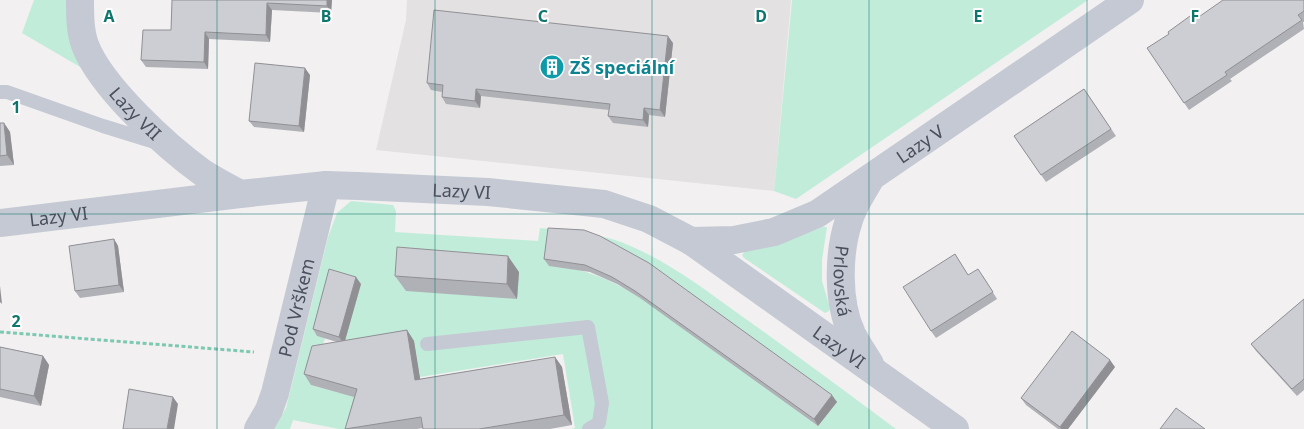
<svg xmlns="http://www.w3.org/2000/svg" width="1304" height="429" font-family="'Noto Sans',sans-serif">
<rect width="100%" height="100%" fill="#f2f0f0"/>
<polygon fill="#e3e1e1" points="407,0 791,0 774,191 376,150 406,20"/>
<g fill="#c2ecda" fill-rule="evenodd">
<polygon points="34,0 70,0 87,71 22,33"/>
<polygon points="792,0 1088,0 796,199 774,191"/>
<path d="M351 201 393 205 396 211 395 232 538 241 540 228C564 231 589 232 612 239 658 254 697 284 736 312 790 350 843 390 896 429H570L575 428 563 354 420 377 414 341 379 347 355 429H339L293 420 290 429H274L286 408 328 237 337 213ZM553 235 568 236 601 243 646 266 836 403 818 426 644 300C612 280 587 269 549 265ZM334 276 361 284 344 344 354 346 340 393 311 385 325 338 317 336Z"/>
<polygon points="823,227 827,227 822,260 822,281 830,308 829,311 825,313 744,258 742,255 746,250 786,241"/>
</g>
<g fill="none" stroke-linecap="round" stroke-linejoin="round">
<polyline stroke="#7cc8b1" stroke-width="3" stroke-dasharray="4 2.5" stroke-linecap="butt" points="0,332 254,352"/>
<g stroke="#c4c9d3" stroke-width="14">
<polyline points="0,92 7,92 103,126 158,143"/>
<polyline points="427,344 588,327 602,403 599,423 589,429"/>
</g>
<g stroke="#c4c9d3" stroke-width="28">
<path id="s1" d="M80 0C80 15 80 31 85 45 101 87 167 147 203 173 215 181 228 187 240 194"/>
<path id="s2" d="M870 179C863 192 853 206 849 220 838 253 837 302 852 334 857 344 864 354 870 364"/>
<path id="s3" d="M0 223 240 194 326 185 358 186 488 192 604 204 649 219 691 241 955 429"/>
<path id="s4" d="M691 241 734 240 774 232 817 214 1130 0"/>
<path id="s5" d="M258 429 269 410 275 393 326 185"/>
</g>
</g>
<g fill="#b0b1b6">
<polygon points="172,0 332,0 331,13 272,10 270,42 209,39 208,69 146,67 141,60 171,30"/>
<polygon points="1304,0 1304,22 1303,22 1304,29 1230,79 1232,81 1189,110 1147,48 1193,21"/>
<polygon points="673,43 665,117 649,115 648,127 613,123 608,116 609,110 481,96 480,108 446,104 442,97 442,92 431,90 427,83"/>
<polygon points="310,75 304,132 254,127 249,121"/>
<polygon points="1084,89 1116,136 1046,182 1014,136"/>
<polygon points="0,123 4,123 10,132 14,165 0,166"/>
<polygon points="548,228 837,402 818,426 640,298 617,284 590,272 549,266 544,259"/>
<polygon points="114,239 118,246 124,292 80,298 75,291"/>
<polygon points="955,254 968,275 983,276 997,299 936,338 931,331"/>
<polygon points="519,272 517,299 406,291 395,276"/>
<polygon points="361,284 345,341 407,330 414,341 420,379 555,357 562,367 572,425 550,429 423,429 423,428 417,429 345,429 354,397 311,385 304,374 337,342 317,336 313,329"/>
<polygon points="1304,299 1304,390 1297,396 1256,351 1251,344"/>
<polygon points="0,347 43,356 49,365 41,406 0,397"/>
<polygon points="1115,367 1068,429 1058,429 1026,405 1021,398"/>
</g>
<g fill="#909094">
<polygon points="327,0 332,0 331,13 327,6"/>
<polygon points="267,3 272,10 270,42 266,35"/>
<polygon points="205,32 209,39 208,69 204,62"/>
<polygon points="668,36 673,43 665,117 660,110"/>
<polygon points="305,68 310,75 304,132 299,126"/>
<polygon points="476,89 481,96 480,108 475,101"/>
<polygon points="644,108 649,115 648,127 643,120"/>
<polygon points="4,123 10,132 14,165 7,155"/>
<polygon points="114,239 118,246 124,292 119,285"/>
<polygon points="508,256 519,272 517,299 507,284"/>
<polygon points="356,277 361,284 344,344 339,337"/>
<polygon points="0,286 2,304 0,302"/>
<polygon points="407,330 414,341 422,390 415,380"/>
<polygon points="43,356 49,365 41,406 34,396"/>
<polygon points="555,357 562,367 572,425 564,415"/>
<polygon points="1110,360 1115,367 1068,429 1061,429 1060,427"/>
<polygon points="832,395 837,402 818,426 814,419"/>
<polygon points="173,397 178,404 174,429 167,429"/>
</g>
<g fill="#cdced4" stroke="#909094">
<polygon points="172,0 327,0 327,6 267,3 266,35 205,32 204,62 141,60 143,30 171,30"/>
<polygon points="1223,0 1304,0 1304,11 1298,15 1302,20 1225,72 1227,75 1184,103 1147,48 1169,34 1168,32 1190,16 1193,21"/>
<polygon points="434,10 668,36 660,110 644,108 643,120 608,116 610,104 476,89 475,101 442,97 443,85 427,83"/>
<polygon points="255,63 305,68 299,126 249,121"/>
<polygon points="1084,89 1111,129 1041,175 1014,136"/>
<polygon points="0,123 4,123 7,155 0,156"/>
<polygon points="548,228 584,230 600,236 649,263 832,395 814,419 635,291 612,277 585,265 544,259"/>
<polygon points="114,239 119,285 75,291 69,246"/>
<polygon points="397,247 508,256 507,284 395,276"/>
<polygon points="955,254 968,275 978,269 993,292 931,331 903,287"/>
<polygon points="329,269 356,277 339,337 313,329"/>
<polygon points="1304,299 1304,379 1292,389 1251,344"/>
<polygon points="407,330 415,380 555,357 564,415 479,429 423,429 421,417 345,429 357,389 304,374 312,346"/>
<polygon points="1072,331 1110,360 1060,427 1021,398"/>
<polygon points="0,347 43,356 34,396 0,389"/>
<polygon points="129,389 173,397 167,429 123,429"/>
<polygon points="1176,408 1205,429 1160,429"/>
</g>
<path fill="none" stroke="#0f766e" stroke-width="1" stroke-opacity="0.55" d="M217 0V429M435 0V429M652 0V429M869 0V429M1087 0V429M0 214H1304"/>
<defs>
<symbol id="building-disc" viewBox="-11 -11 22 22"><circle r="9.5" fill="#0f9aa8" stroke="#fff"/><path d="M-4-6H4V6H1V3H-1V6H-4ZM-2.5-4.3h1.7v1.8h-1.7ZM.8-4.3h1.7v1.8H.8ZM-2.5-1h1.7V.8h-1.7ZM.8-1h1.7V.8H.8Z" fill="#fff"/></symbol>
</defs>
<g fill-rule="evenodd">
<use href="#building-disc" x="538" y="53" width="28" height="28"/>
</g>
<g text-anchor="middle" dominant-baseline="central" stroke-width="4" stroke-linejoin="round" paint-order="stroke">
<g font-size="18" font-weight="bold" fill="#0d838f" stroke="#fff" text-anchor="start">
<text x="570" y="67">ZŠ speciální</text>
</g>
<g font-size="18" fill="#494f5c" stroke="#fff">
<text stroke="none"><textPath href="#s1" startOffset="131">Lazy VII</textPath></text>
<text stroke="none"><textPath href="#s4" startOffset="255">Lazy V</textPath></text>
<text stroke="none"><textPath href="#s3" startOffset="464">Lazy VI</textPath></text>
<text stroke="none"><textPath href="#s3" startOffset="59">Lazy VI</textPath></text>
<text stroke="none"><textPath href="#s2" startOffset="108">Prlovská</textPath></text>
<text stroke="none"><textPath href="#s5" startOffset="128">Pod Vrškem</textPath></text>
<text stroke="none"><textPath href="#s3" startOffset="884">Lazy VI</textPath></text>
</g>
</g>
<g font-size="16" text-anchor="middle" font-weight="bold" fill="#0f766e" stroke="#fff" stroke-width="4" stroke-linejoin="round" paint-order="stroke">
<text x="109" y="22">A</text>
<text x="326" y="22">B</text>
<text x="543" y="22">C</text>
<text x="761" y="22">D</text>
<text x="978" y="22">E</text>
<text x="1195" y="22">F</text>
<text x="16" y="113">1</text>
<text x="16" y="327">2</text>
</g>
</svg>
